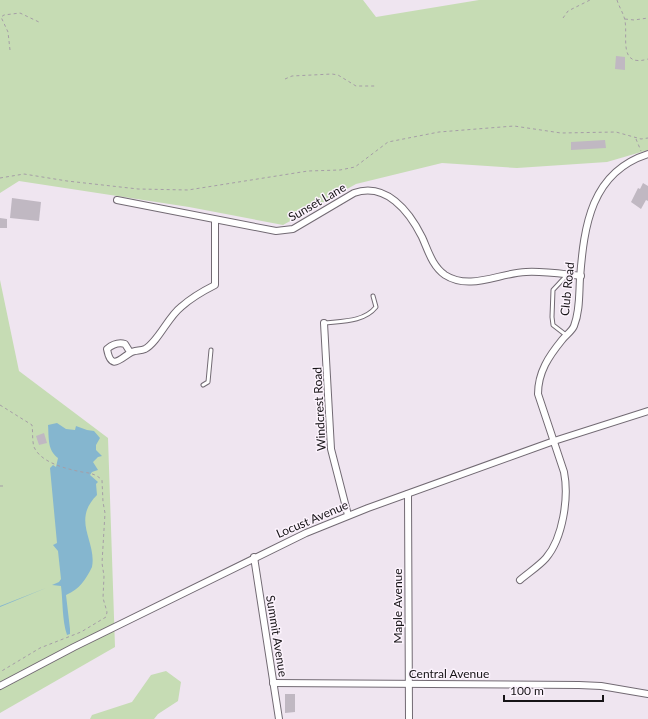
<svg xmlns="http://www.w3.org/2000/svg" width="648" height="719" font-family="Lato,sans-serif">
<rect width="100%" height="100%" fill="#efe5f0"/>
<g fill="#c6dcb4">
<polygon points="0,0 363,0 376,17 479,0 648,0 648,150 607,162 517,168 442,163 356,184 283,225 189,207 19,181 0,193"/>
<polygon points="0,280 19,371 108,438 115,647 0,713"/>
<polygon points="166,671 181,682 178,701 158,714 154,719 90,719 92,715 132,702 151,675"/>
</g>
<g fill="#85b6cf">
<path d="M57 423 66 429 75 430 76 426 87 430 94 431 100 438 96 445V450L102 456 98 457 93 462 98 470 92 472 90 475 98 482 96 484 97 495C71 521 97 541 92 567 86 579 80 589 66 595L70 629V634L67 635C62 620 63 602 61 586L52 585 59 582 61 579 58 551 53 545 57 543 50 468 53 465 56 467 58 458C47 450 49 437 48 425Z"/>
<polygon points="46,588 0,607 0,606"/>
</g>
<g fill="#c0b8c2">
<polygon points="616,56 625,57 625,70 615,69"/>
<polygon points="605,140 606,148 571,150 571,142"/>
<polygon points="643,183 648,186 648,201 646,200 641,209 631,202 638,188 640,189"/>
<polygon points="12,198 41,202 39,221 10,218"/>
<polygon points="0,218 7,219 7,228 0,228"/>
<polygon points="44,433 47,443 39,445 36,436"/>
<polygon points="285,694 295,694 295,712 285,713"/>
</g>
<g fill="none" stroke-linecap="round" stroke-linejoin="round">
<defs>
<g id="lane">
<path d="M324 323C342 321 364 322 376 307L373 296"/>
<polyline points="566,335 553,325 552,317 553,290 567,275"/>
<polyline points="203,385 208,382 211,350"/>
</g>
<g id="street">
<path d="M117 200 276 231 293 229 354 193C386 182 409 211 422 237 428 250 432 266 445 275 470 291 499 273 526 272 544 271 562 274 581 276"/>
<polyline points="324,323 331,449 348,515"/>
<path d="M130 352 125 344C118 342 113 344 107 349 111 371 120 359 130 353 134 350 140 351 145 349 158 342 168 317 181 307 191 298 203 291 215 285V220"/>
<polyline points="408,494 409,719"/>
<polyline points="254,557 279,719"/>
<path d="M520 580C528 573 539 566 546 558 563 538 569 497 564 472L538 394C538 372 549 356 562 340 566 335 572 331 574 326 580 311 579 294 580 278 584 226 591 172 648 154"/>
<polyline points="273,683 579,685 601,686 648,694"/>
<polyline points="0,686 74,647 306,533 368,508 554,441 648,411"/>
</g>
</defs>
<use href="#lane" stroke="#726a73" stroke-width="5"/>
<use href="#street" stroke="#726a73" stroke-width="8"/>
<g stroke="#a59da6" stroke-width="1" stroke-dasharray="3 3" stroke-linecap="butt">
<path d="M617 0C619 7 624 14 625 21 628 37 618 68 648 59"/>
<polyline points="563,18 568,11 590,0"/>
<polyline points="625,19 634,20 648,18"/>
<polyline points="10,50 8,32 1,17 4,15 20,13 41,23"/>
<polyline points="285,79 292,76 332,74 338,75 356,86 375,86"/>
<polyline points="636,139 641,151"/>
<polyline points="0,178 24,174 67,181 138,189 188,190 308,171 340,170 355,167 388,142 439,132 514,126 561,133 616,132 641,139 648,138"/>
<path d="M0 405 32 425C33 432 32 440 34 447 41 463 67 469 82 472 90 473 96 474 102 480L103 502 105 513 102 563 104 576 103 598 107 612 106 617 81 632 40 648 0 672"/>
<polyline points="0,486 6,486"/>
</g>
<use href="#lane" stroke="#fff" stroke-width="3"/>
<use href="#street" stroke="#fff" stroke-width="6"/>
</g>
<g text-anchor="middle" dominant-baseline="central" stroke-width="3" stroke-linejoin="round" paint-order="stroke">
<g font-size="12" fill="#161316" stroke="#fcf3fd">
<text transform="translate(317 202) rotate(-30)">Sunset Lane</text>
<text transform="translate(567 289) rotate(-84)">Club Road</text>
<text transform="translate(319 409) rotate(-93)">Windcrest Road</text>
<text transform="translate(312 519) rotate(-23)">Locust Avenue</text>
<text transform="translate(397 606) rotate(-90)">Maple Avenue</text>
<text transform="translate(277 636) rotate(81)">Summit Avenue</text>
<text x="449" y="673">Central Avenue</text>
</g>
</g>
<path d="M504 695v6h99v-6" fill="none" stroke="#161316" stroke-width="2"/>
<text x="510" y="695" font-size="12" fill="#161316" stroke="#fcf3fd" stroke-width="3" paint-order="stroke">100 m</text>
</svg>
